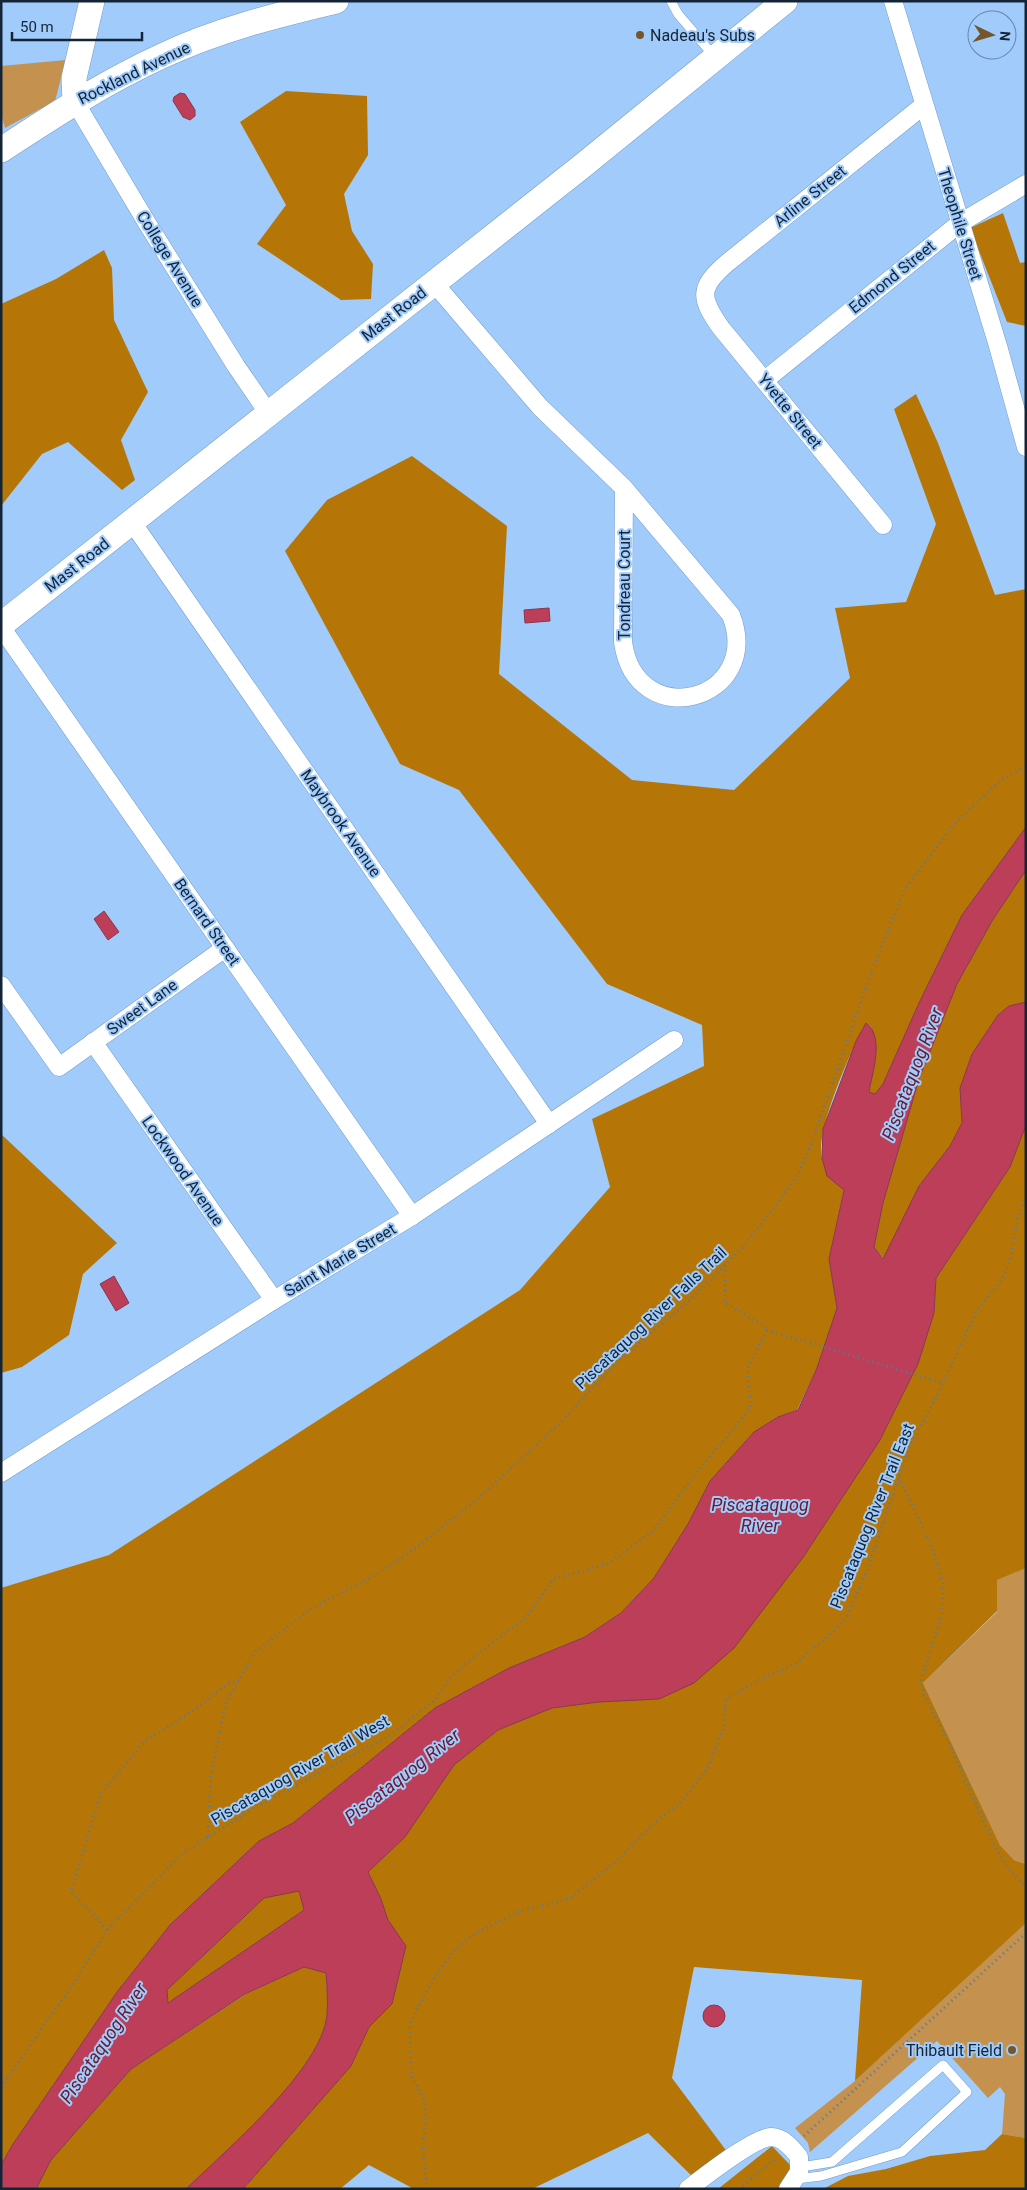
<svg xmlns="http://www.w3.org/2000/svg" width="1027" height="2190" font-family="Roboto,sans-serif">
  <rect width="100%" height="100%" fill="#a0cbfb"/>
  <g fill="#c5914e">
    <path d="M66 60 55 101 5 128 1 114V66Z"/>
    <path d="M1026 1568V1864L1014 1860 1000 1845 923 1683 997 1612 996 1580Z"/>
    <path d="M1026 1923V2138L1002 2134 1005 2094 1000 2087 988 2098 937 2041 810 2152 808 2143 795 2128 855 2081Z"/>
  </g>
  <g fill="#b67607">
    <path d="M286 91 367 96 368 155 344 194 352 231 373 264 371 299 341 300 257 244 286 205 240 122Z"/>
    <path d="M1003 213 1020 263 1026 262V326L1007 322 970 228Z"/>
    <path d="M104 250 112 268 114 320 148 392 121 440 135 480 122 490 68 442 42 454 1 506V304L56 279Z"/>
    <path d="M916 394 938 443 995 595 1026 589V827L962 915 919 1003 883 1084 875 1094 869 1092 876 1049 871 1027 866 1023C852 1047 815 1132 822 1158 824 1166 838 1182 844 1189L829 1259 837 1308 817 1368 797 1410 778 1417 754 1432 710 1481 688 1524 654 1578 621 1613 585 1637 509 1668 435 1708 293 1823 259 1841 170 1925 117 1992 13 2144 1 2165V1588L109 1555 520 1290 610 1187 592 1119 704 1066 702 1025 607 984 459 790 400 764 285 551 327 500 412 456 507 526 499 674 632 780 734 790 850 678 835 608 906 602 936 524 894 409Z"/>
    <path d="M1026 870V1002L1009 1006 998 1015 972 1054 960 1088 962 1123 950 1146 919 1186 884 1259 874 1247 883 1203 919 1079 957 984 992 921Z"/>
    <path d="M1026 1125V1568L997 1580V1611L923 1683 1000 1845 1014 1860 1026 1864V1923L855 2081 862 1980 694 1967 672 2078 731 2157 700 2184 648 2133 532 2189H414L369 2165 340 2189H243L351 2066 369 2027 392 2004 406 1946 388 1920 381 1899 368 1872 405 1837 454 1765 498 1730 552 1708 599 1702 804 1556 880 1440 918 1364 934 1313 936 1278 1010 1167Z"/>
    <path d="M1 1134 117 1243 83 1274 69 1335 22 1367 1 1373Z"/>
    <path d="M299 1890 304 1910 168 2003 167 1990 264 1898Z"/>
    <path d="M304 1967 326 1973C326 1987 329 2002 327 2015 322 2070 225 2151 186 2189H36L51 2160 131 2069 246 1994Z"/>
    <path d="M1002 2134 1026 2138V2189H823L848 2176 886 2169 930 2156 985 2150Z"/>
    <path d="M772 2146 791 2166 788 2181 778 2189H718Z"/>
  </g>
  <g fill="#bd3e59" stroke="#8a364e" fill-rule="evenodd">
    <path d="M180 93 185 94 195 110V116L190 120 183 117 173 101 174 97Z"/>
    <path d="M549 608 550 621 525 623 524 610Z"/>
    <path d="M1026 827V870L992 921 957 984 919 1079 883 1203 874 1247 883 1259 919 1186 950 1146 962 1123 960 1088 972 1054 998 1015 1009 1006 1026 1002V1125L1010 1167 936 1278 934 1313 918 1364 880 1440 804 1556 734 1648 694 1683 659 1699 599 1702 552 1708 498 1730 454 1765 405 1837 368 1872 381 1899 388 1920 406 1946 392 2004 369 2027 351 2066 243 2189H186C225 2151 322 2069 327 2015 328 2002 327 1986 326 1973L304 1967 245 1994 131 2069 51 2160 36 2189H1V2165L13 2144 117 1992 170 1925 259 1841 293 1823 435 1708 509 1668 585 1637 621 1613 654 1578 688 1524 710 1481 754 1432 778 1417 798 1410 817 1368 837 1308 829 1259 844 1190 827 1176 822 1158 823 1129 856 1041 866 1023C885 1037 872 1073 869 1092L875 1094 883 1084 919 1003 962 915ZM299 1891 304 1910 168 2003 167 1990 264 1898Z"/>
    <path d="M104 911 119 932 108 940 94 919Z"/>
    <path d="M114 1276 129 1303 116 1311 100 1284Z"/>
    <circle cx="714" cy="2016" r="11"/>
  </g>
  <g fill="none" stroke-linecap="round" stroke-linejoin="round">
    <defs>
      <g id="lane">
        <path d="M671 1 678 14 714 56"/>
        <path d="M796 2179 821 2176 902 2152 967 2092 943 2065 832 2162 801 2167"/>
      </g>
      <g id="street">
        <path d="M893 1 998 346 1026 447"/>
        <path d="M75 102 147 223 236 366 269 414"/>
        <path d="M434 283 540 407 624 488 731 615C764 701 636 735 623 642L624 488"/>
        <path d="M765 380 960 223 1026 184"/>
        <path d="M132 522 549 1124"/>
        <path d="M883 525 721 328C700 298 698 288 727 263L924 105"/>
        <path d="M1 627 412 1216"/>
        <path d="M1 985 59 1067 225 948"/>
        <path d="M93 1042 274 1300"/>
        <path d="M1 1473 274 1300 412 1216 674 1040"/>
        <path d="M688 2189C704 2177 753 2138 771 2137 783 2137 792 2148 799 2157V2172L788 2189"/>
      </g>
      <g id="secondary">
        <path d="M75 102 74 78 92 1"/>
        <path d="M1 150C53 116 105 82 162 56 217 30 277 15 336 1"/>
        <path d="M1 625 581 167 785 1"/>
      </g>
    </defs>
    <use href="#lane" stroke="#749dcb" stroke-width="10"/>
    <use href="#street" stroke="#749dcb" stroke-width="19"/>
    <use href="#secondary" stroke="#749dcb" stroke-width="26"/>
    <g stroke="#5a799a" stroke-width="3" stroke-dasharray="1 4" stroke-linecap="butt">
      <path d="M725 1265V1303L763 1325 767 1330"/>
      <path d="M767 1330 943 1383"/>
      <path d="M899 1477 932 1547 943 1583 942 1615 921 1680 924 1695 948 1741 996 1849 1008 1868 1026 1887"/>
      <path d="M208 1837 211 1777 226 1702 255 1652 312 1608 368 1579 413 1550 481 1496 556 1427 615 1364 689 1301 741 1249 786 1192 799 1172 811 1145 868 981 905 889 957 821 1002 779 1026 766"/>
      <path d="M107 1930 71 1891 101 1793 145 1741 197 1708 228 1684 239 1680"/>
      <path d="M1 2087 75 1981 107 1930 183 1853 256 1807 389 1736 434 1701 452 1675 527 1616 553 1579 607 1564 653 1531 697 1472 751 1408 747 1369 767 1330"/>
      <path d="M804 2136 1026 1933"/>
      <path d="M427 2189 423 2148 426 2116 423 2096 411 2076 410 2023 426 1992 451 1954 469 1937 517 1912 569 1899 613 1864 653 1824 682 1801 707 1769 724 1728 726 1699 759 1680 794 1665 832 1633 847 1616 865 1576 911 1443 935 1400 977 1310 1001 1281 1010 1260 1018 1216 1026 1197"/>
      <path d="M739 2189 777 2157"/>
    </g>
    <use href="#lane" stroke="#fff" stroke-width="9"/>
    <use href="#street" stroke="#fff" stroke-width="18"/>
    <use href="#secondary" stroke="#fff" stroke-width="25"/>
  </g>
  <g fill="#75552b" stroke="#a0cbfb" stroke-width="2">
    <circle cx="640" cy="35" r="5"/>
    <circle cx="1012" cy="2050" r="5"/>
  </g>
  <g text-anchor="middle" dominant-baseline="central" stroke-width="4" stroke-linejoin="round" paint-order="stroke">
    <g font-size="16" fill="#132436" stroke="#a0cbfb" text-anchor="start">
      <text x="650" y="35">Nadeau's Subs</text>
      <text x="1002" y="2050" text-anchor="end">Thibault Field</text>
    </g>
    <g font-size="16" fill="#132436" stroke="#a0cbfb">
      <text transform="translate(134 73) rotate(-26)">Rockland Avenue</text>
      <text transform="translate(810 196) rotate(-39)">Arline Street</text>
      <text transform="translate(960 224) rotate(73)">Theophile Street</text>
      <text transform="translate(170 259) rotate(58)">College Avenue</text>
      <text transform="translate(892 277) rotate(-39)">Edmond Street</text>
      <text transform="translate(394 314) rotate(-38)">Mast Road</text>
      <text transform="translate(790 411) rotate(51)">Yvette Street</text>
      <text transform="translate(77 565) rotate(-38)">Mast Road</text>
      <text transform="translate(624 585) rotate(-90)">Tondreau Court</text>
      <text transform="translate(341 823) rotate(55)">Maybrook Avenue</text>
      <text transform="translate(207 922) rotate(55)">Bernard Street</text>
      <text transform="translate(142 1007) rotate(-36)">Sweet Lane</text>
      <text transform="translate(183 1171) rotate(55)">Lockwood Avenue</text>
      <text transform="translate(340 1260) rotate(-31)">Saint Marie Street</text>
      <text transform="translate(651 1318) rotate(-43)">Piscataquog River Falls Trail</text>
      <text transform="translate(872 1516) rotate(-68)">Piscataquog River Trail East</text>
      <text transform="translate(300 1770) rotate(-30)">Piscataquog River Trail West</text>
    </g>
    <g font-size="18" font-style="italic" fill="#6b182c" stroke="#a0cbfb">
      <text transform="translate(912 1074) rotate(-69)">Piscataquog River</text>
      <text x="760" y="1504">Piscataquog<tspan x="760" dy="21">River</tspan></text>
      <text transform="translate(402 1776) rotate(-38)">Piscataquog River</text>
      <text transform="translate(103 2043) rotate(-56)">Piscataquog River</text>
    </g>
  </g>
  <rect width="1027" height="2190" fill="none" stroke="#132436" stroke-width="5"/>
  <g transform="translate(992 35) rotate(95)"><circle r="24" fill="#a0cbfb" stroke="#6888ac"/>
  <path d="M0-4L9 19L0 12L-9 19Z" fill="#75552b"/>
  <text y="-8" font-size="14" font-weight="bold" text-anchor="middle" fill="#132436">N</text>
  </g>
  <path d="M12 32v8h130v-8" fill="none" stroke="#132436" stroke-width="2.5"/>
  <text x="20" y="32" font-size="15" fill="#132436" stroke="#a0cbfb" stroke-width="4" paint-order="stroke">50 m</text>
</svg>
